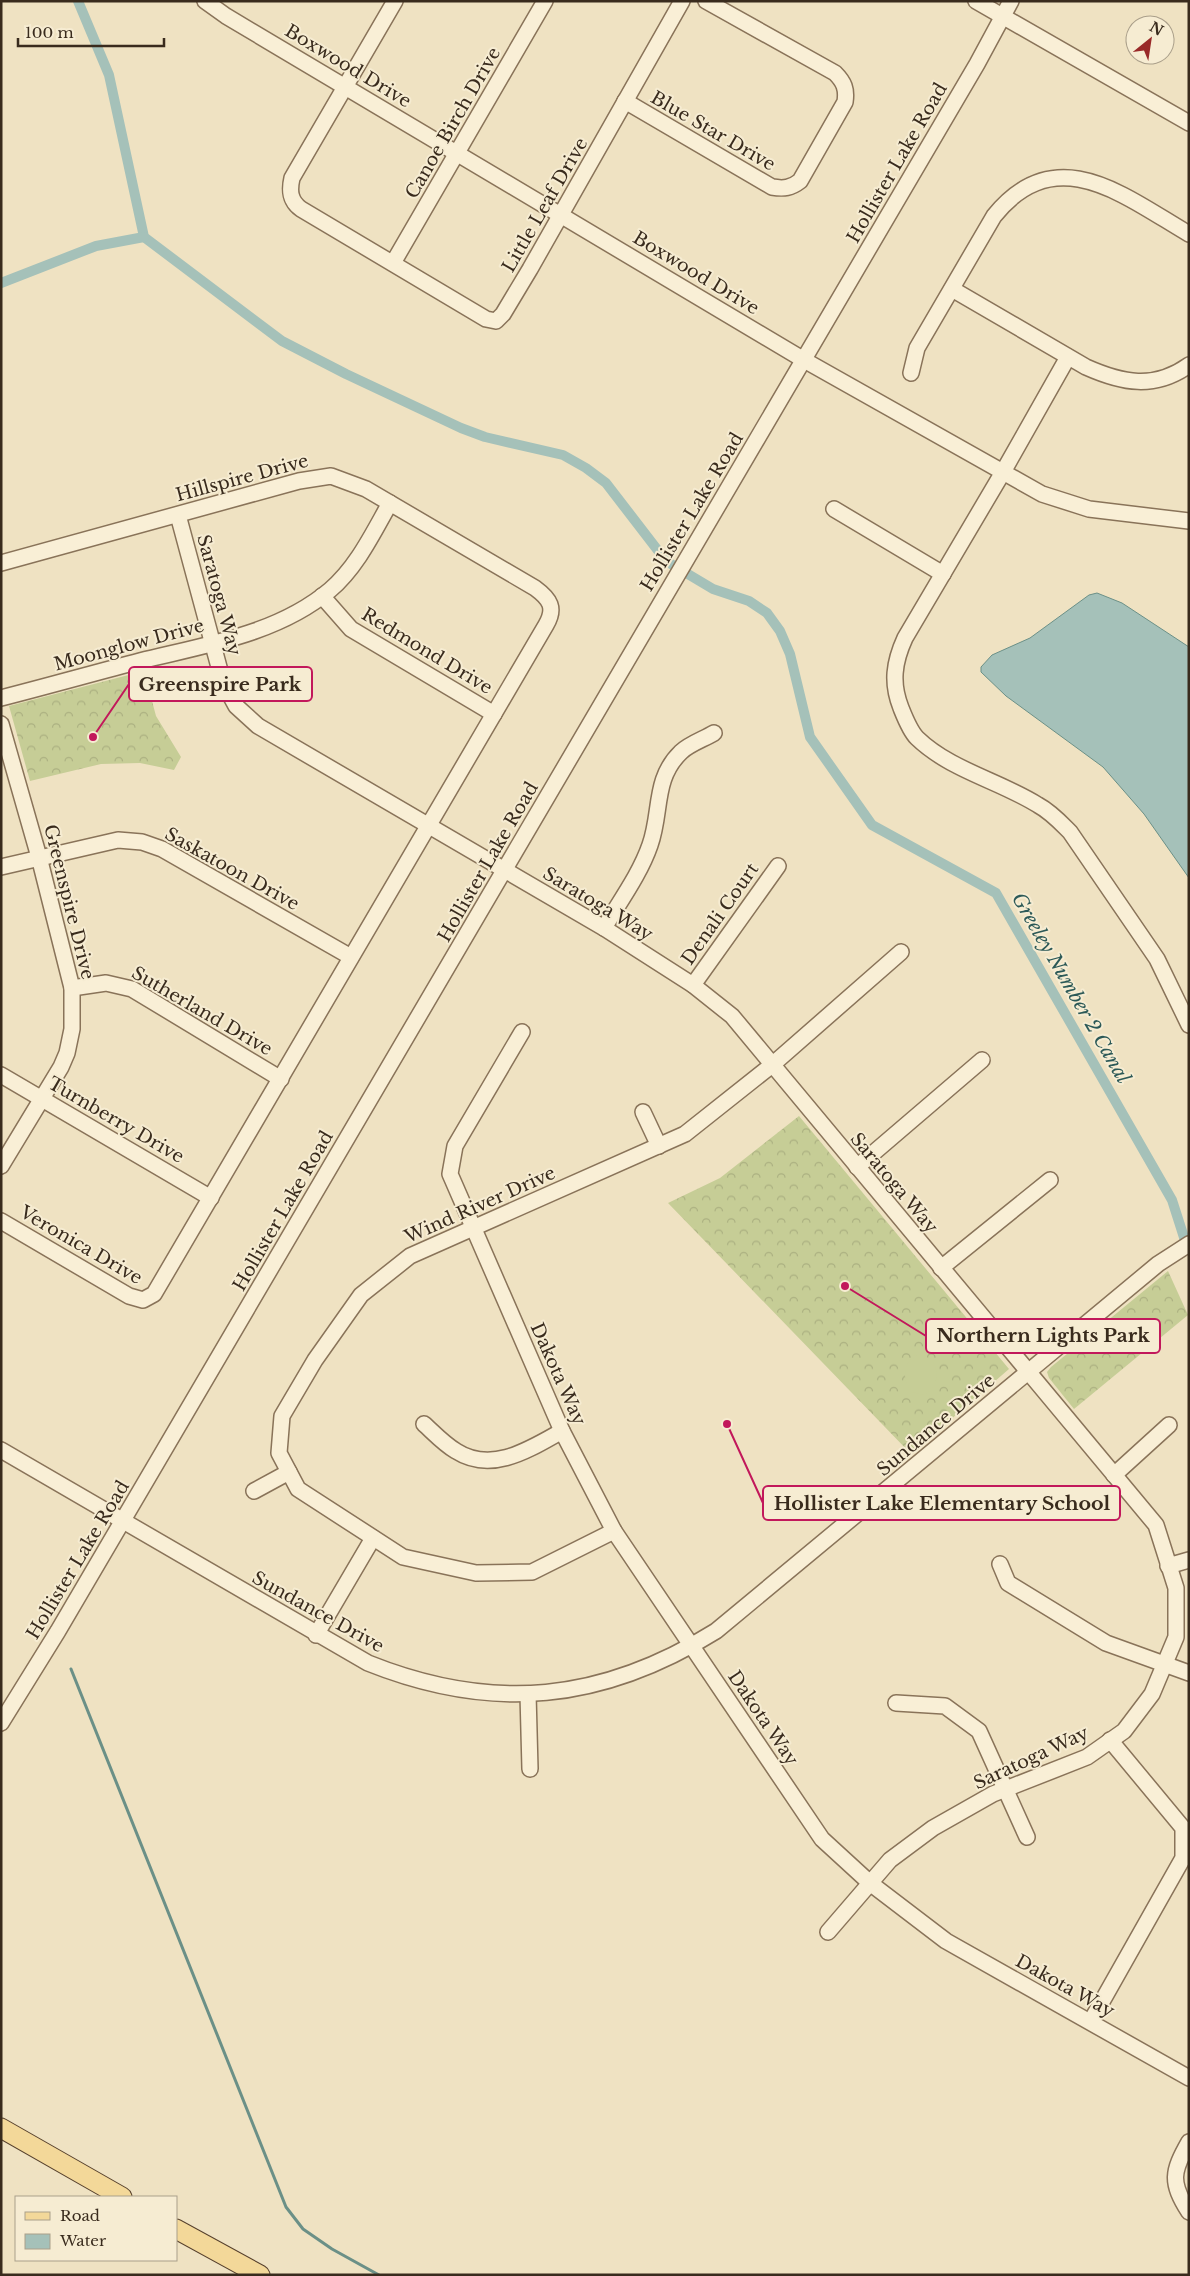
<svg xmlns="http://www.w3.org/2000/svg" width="1190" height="2276" font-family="'Libre Baskerville',serif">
  <defs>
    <pattern id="forest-crowns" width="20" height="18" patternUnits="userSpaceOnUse" patternTransform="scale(1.25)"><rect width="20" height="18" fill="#c6cd96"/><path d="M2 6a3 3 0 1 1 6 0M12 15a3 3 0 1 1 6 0" fill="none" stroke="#abb081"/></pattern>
  </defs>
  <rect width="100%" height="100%" fill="#efe2c2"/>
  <g fill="url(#forest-crowns)">
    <path d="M144 671 156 716 181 757 174 770 140 763 101 764 30 781 9 706Z"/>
    <path d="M799 1116 1009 1369 911 1454 668 1203 720 1178Z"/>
    <path d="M1168 1271 1188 1315 1074 1409 1049 1378 1047 1372 1051 1367Z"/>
  </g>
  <path fill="#c6cd96" d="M918 1354 931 1359C941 1372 938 1387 924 1395L912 1392C901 1380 903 1361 918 1354Z"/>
  <path fill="#a5c1b9" stroke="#6b9087" d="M1097 593 1122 603 1189 647V878L1144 814 1103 767 1006 696 981 672V667L992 655 1030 638 1089 595Z"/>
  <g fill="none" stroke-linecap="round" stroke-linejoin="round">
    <path stroke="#6b9087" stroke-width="3" d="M71 1669 286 2207 303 2229 332 2249 379 2275"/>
    <g stroke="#a5c1b9" stroke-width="10">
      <path d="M78 1 109 75 144 237 282 341 346 374 461 428 485 437 563 455 586 468 606 483 666 561 713 589 749 601 767 613 780 631 790 654 810 737 872 825 996 893 1172 1200 1188 1250"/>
      <path d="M1 283 96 246 144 237"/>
    </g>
    <defs>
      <g id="minor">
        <path d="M205 1 226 16 804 360 1042 494 1089 509 1189 521"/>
        <path d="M395 1 292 178C289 191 290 201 301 209L486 319 496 321 503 314 530 269 682 1"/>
        <path d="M976 1 1189 123"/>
        <path d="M625 101 772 187C784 189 791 188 800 181L845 102C847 89 844 82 835 73L706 1"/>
        <path d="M393 263 545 1"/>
        <path d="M952 289 1086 367C1122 383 1154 390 1189 365"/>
        <path d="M1068 357 1003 472 905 638C894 662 891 683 901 708 905 718 910 731 917 738 950 770 1000 781 1038 805 1051 812 1060 822 1070 832L1157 959 1189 1025"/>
        <path d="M911 373 917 348 994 216C1056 139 1124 196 1189 234"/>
        <path d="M834 509 943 574"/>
        <path d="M178 515 223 682 236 706 258 726 604 928 693 985 732 1016 1156 1525 1176 1588V1637L1152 1694 1124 1731 1087 1757 993 1794 933 1828 890 1860 828 1932"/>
        <path d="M1 563 299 481 331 476 366 489 535 588C550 599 556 608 546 625L154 1294 143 1300 129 1296 1 1221"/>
        <path d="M322 596 351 629 494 714"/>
        <path d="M1 698C48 686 94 673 140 661 205 645 278 634 330 590 357 567 373 533 390 503"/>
        <path d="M1 724 39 857 72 988V1029L67 1053 61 1067 1 1166"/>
        <path d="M1 867 118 840 142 842 162 849 351 957"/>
        <path d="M604 928C620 901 640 874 650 845 662 811 653 779 681 752 689 744 704 739 714 733"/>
        <path d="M693 985 778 866"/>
        <path d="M72 988 106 983 132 989 281 1079"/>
        <path d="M522 1032 455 1146 450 1174 562 1431 614 1531 822 1839 870 1883 946 1941 1189 2078"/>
        <path d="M1 1075 211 1198"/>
        <path d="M643 1112 659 1146"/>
        <path d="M857 1167 982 1060"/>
        <path d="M941 1268 1050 1180"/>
        <path d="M424 1424C434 1433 444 1444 456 1451 492 1474 530 1449 562 1431"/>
        <path d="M1 1450 368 1663C493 1713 602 1702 716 1631L1158 1264 1189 1244"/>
        <path d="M1114 1475 1169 1425"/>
        <path d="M254 1491 289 1472"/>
        <path d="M614 1531 532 1572 476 1573 403 1557 298 1489 279 1453 282 1416 315 1360 361 1295 410 1256 685 1134 772 1065 901 952"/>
        <path d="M1000 1564 1008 1583 1106 1643 1189 1673"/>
        <path d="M1168 1566 1189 1560"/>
        <path d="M316 1635 373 1538"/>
        <path d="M528 1694 530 1769"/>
        <path d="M896 1703 945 1706 979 1731 1027 1837"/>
        <path d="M1 1723 58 1631 977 64 1011 1"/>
        <path d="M1091 2021 1183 1858V1828L1110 1740"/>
        <path d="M1189 2142C1172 2172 1170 2182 1189 2212"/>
      </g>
      <g id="major">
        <path d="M1 2128 122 2197"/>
        <path d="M176 2229 260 2275"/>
      </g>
    </defs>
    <use href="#minor" stroke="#897359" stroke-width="18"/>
    <use href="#major" stroke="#57412d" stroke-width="21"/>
    <use href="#minor" stroke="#f9efd6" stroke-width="15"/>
    <use href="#major" stroke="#f3d899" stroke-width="19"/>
  </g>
  <g text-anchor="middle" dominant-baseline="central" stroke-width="4" stroke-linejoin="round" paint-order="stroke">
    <g font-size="18" fill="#392b1d" stroke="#f6ecd2">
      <text transform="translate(348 66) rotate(31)">Boxwood Drive</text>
      <text transform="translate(453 123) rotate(-60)">Canoe Birch Drive</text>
      <text transform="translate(713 131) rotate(30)">Blue Star Drive</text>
      <text transform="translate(897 163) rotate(-60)">Hollister Lake Road</text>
      <text transform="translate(545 205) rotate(-60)">Little Leaf Drive</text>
      <text transform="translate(696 273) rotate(31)">Boxwood Drive</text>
      <text transform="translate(242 478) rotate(-15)">Hillspire Drive</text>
      <text transform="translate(692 512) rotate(-59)">Hollister Lake Road</text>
      <text transform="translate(219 595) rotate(75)">Saratoga Way</text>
      <text transform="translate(129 645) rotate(-15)">Moonglow Drive</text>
      <text transform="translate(427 651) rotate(31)">Redmond Drive</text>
      <text transform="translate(488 862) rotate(-60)">Hollister Lake Road</text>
      <text transform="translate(232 869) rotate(29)">Saskatoon Drive</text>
      <text transform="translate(69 902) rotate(76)">Greenspire Drive</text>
      <text transform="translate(598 904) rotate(31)">Saratoga Way</text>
      <text transform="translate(720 914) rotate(-55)">Denali Court</text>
      <text transform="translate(202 1011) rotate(30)">Sutherland Drive</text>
      <text transform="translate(116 1120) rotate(30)">Turnberry Drive</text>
      <text transform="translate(894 1183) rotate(50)">Saratoga Way</text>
      <text transform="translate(480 1205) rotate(-24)">Wind River Drive</text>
      <text transform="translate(283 1211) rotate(-60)">Hollister Lake Road</text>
      <text transform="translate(81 1245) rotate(30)">Veronica Drive</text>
      <text transform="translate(558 1374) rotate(66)">Dakota Way</text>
      <text transform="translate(936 1425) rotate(-40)">Sundance Drive</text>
      <text transform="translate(78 1560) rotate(-59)">Hollister Lake Road</text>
      <text transform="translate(318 1612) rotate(29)">Sundance Drive</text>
      <text transform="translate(763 1718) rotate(56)">Dakota Way</text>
      <text transform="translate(1031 1758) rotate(-25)">Saratoga Way</text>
      <text transform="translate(1065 1986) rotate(29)">Dakota Way</text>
    </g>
    <g font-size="19" font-style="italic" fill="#2c5957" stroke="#f6ecd2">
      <text transform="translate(1071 988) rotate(60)">Greeley Number 2 Canal</text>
    </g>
  </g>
  <path fill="none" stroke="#c2185b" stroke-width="2" d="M93 737L129 684M845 1286L926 1336M727 1424L763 1503"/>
  <g fill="#c2185b" stroke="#f6ecd2" stroke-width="2">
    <circle cx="93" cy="737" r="5"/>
    <circle cx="845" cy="1286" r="5"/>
    <circle cx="727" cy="1424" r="5"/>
  </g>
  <g fill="#f6ecd2" stroke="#c2185b" stroke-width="2">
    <rect x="129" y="667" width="183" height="34" rx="5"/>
    <rect x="926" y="1319" width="234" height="34" rx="5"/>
    <rect x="763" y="1486" width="357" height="34" rx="5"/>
  </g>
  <g font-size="19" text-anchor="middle" font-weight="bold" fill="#392b1d">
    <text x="220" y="691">Greenspire Park</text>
    <text x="1043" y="1342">Northern Lights Park</text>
    <text x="942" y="1510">Hollister Lake Elementary School</text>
  </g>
  <rect width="1190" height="2276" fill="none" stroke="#392b1d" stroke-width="5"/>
  <rect x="15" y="2196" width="162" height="65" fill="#f6ecd2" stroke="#aa9f8a"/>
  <rect x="25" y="2212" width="25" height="8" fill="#f3d899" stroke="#aa9f8a"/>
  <text x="60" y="2221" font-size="15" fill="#392b1d">Road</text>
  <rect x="25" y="2234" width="25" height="15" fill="#a5c1b9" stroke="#aa9f8a"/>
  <text x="60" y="2246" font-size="15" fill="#392b1d">Water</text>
  <g transform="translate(1150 40) rotate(30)"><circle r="24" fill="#f6ecd2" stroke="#aa9f8a"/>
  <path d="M0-4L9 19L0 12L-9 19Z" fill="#992928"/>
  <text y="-8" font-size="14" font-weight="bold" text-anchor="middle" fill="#392b1d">N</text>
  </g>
  <path d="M18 38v8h146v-8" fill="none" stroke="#392b1d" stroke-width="2.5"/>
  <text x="25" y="38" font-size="15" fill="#392b1d" stroke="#f6ecd2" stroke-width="4" paint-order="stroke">100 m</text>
</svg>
